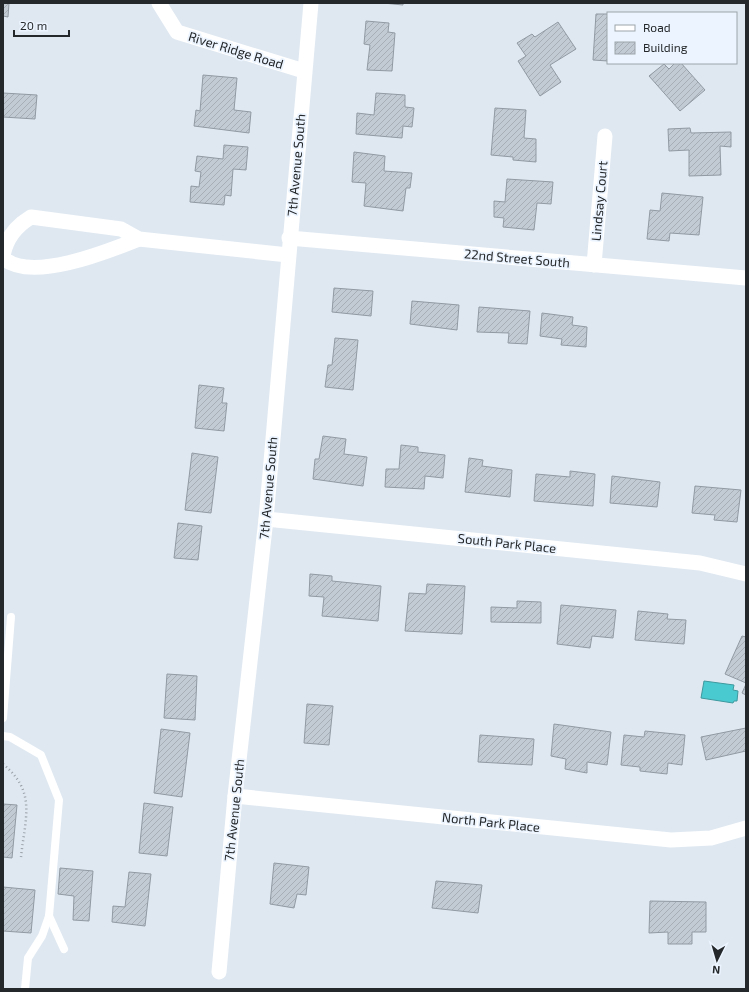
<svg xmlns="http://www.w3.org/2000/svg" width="749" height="992" font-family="'Exo 2',sans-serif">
  <defs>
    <pattern id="building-hatch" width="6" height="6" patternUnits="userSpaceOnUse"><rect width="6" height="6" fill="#c2cad4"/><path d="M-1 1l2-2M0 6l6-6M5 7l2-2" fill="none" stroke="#a7aeb6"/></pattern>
  </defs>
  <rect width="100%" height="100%" fill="#dfe8f1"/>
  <path fill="#48cad0" stroke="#3e999e" d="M704 681 734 685 733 690 738 691 737 701H734L733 703 701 698Z"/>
  <g fill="url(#building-hatch)" stroke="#9199a2">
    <path d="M3 3H9L8 17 3 16Z"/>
    <path d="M383 3H403V5Z"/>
    <path d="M596 14H608V61L593 60Z"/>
    <path d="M366 21 389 23 388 32 395 33 392 71 367 70 370 45 364 44Z"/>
    <path d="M558 22 576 49 550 65 561 82 540 96 518 61 526 56 517 43 532 34 535 37Z"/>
    <path d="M675 63H681L705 90 680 111 649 76 664 64 669 69Z"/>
    <path d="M203 75 237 78 234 110 251 112 249 133 194 126 196 110 200 111Z"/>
    <path d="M3 93 37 95 35 119 3 117Z"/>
    <path d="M376 93 405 95V107L414 108 412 127 403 126 402 138 356 134 357 113 374 115Z"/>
    <path d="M495 108 526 110 524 138 536 139V162L513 160V157L491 155Z"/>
    <path d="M690 128 691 133 731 132V147L720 146 721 175 689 176V150L669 151 668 129Z"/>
    <path d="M224 145 248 147 246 170 233 169 231 196 225 195 224 205 190 202 191 186 199 187 201 172 195 171 197 156 223 159Z"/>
    <path d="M354 152 385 156 384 171 412 173 410 188H406L403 211 364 206 366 183 352 182Z"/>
    <path d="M507 179 553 182 551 204 537 203 534 230 503 227 504 218 494 217V201L505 202Z"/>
    <path d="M662 193 703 197 699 235 670 233 669 241 647 239 650 210 660 211Z"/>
    <path d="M334 288 373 291 371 316 332 312Z"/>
    <path d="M412 301 459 305 457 330 410 324Z"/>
    <path d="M479 307 530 311 527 344 508 343 509 333 477 332Z"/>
    <path d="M542 313 573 317 572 325 587 327 586 347 561 345 562 339 540 336Z"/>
    <path d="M335 338 358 340 353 390 325 387 328 365H332Z"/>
    <path d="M199 385 224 388 222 403H227L224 431 195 428Z"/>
    <path d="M323 436 346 439 344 454 367 457 363 486 313 479 315 459H319Z"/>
    <path d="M401 445 418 447V452L445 455 443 478 425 476 424 489 385 487 386 469H399Z"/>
    <path d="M192 453 218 457 211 513 185 510Z"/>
    <path d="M469 458 483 460 482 466 512 470 510 497 465 492Z"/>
    <path d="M570 471 595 474 593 506 534 501 536 474 570 477Z"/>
    <path d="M612 476 660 482 657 507 610 503Z"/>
    <path d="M695 486 741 490 737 522 714 520 715 515 692 513Z"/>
    <path d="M178 523 202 526 198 560 174 558Z"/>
    <path d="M310 574 332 576V581L381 586 378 621 322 616 324 597 309 596Z"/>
    <path d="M427 584 465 586 462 634 405 631 409 593 426 594Z"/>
    <path d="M517 601 541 602V623L491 622V607L517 608Z"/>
    <path d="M561 605 616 610 613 638 592 636 590 648 557 644Z"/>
    <path d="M638 611 668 614 667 619 686 620 684 644 635 640Z"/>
    <path d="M742 636 746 637V683L725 674Z"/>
    <path d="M167 674 197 676 195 720 164 718Z"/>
    <path d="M746 684V695L742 693Z"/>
    <path d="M307 704 333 706 329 745 304 743Z"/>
    <path d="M554 724 611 732 607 765 587 762V773L565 769 566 759 551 756Z"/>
    <path d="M746 728V751L706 760 701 737Z"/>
    <path d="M161 729 190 733 182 797 154 793Z"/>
    <path d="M645 731 685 735 682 765 668 763 667 774 640 771V767L621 765 624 735 644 737Z"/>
    <path d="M480 735 534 739 532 765 478 762Z"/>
    <path d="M144 803 173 807 167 856 139 853Z"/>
    <path d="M3 804 17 805 12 858 3 857Z"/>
    <path d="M274 863 309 867 306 895 297 894 294 908 270 904Z"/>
    <path d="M60 868 93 871 89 921 73 920 74 896 58 894Z"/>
    <path d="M129 872 151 874 145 926 112 922 113 906 125 907Z"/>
    <path d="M436 881 482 885 478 913 432 908Z"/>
    <path d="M3 887 35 890 31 933 3 931V934Z"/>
    <path d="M650 901 706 902V932H692V944H668V932L649 933Z"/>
  </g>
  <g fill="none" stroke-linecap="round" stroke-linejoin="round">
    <path stroke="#999fa6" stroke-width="2.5" stroke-dasharray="1 3" stroke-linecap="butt" d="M3 764C37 792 25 818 21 857"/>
    <g stroke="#fff" stroke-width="8">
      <path d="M3 718 11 617"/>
      <path d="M3 736 10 737 41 755 59 800 49 916 64 949"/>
      <path d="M25 989 28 958 42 936 49 916"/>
    </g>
    <g stroke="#fff" stroke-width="15">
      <path d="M159 3 177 32 304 71"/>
      <path d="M289 238 746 278"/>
      <path d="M3 256C6 238 16 226 31 217L121 229 139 239 288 255"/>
      <path d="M3 258C31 283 109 251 139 239"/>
      <path d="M594 265 605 136"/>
      <path d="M266 519 700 563 746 574"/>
      <path d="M235 796 671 840 711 838 746 828"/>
      <path d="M219 972 235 796 266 519 311 3"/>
    </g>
  </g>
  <g text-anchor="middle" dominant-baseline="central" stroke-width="3.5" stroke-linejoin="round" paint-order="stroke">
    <g font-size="13" fill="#25282b" stroke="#ecf5ff">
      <text transform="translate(236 50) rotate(17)">River Ridge Road</text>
      <text transform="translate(296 165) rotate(-85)">7th Avenue South</text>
      <text transform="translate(599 201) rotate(-85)">Lindsay Court</text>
      <text transform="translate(517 258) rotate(5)">22nd Street South</text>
      <text transform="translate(268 488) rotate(-85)">7th Avenue South</text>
      <text transform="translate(507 543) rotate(6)">South Park Place</text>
      <text transform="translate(234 810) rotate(-84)">7th Avenue South</text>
      <text transform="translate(491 822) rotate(6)">North Park Place</text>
    </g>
  </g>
  <rect width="749" height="992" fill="none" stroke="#25282b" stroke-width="8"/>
  <rect x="607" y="12" width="130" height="52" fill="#ecf5ff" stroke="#9ca3aa"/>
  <rect x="615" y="25" width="20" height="6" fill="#ffffff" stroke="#9ca3aa"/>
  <text x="643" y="32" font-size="12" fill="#25282b">Road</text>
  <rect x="615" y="42" width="20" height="12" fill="url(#building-hatch)" stroke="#9ca3aa"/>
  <text x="643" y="52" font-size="12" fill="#25282b">Building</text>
  <g transform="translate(717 960) rotate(185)" stroke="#ecf5ff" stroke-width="3" paint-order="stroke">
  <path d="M0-3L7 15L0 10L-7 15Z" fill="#25282b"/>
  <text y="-6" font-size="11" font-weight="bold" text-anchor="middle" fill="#25282b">N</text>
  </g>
  <path d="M14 30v6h55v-6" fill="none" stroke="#25282b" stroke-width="2"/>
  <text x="20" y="30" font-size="12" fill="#25282b" stroke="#ecf5ff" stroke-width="3" paint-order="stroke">20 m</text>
</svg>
